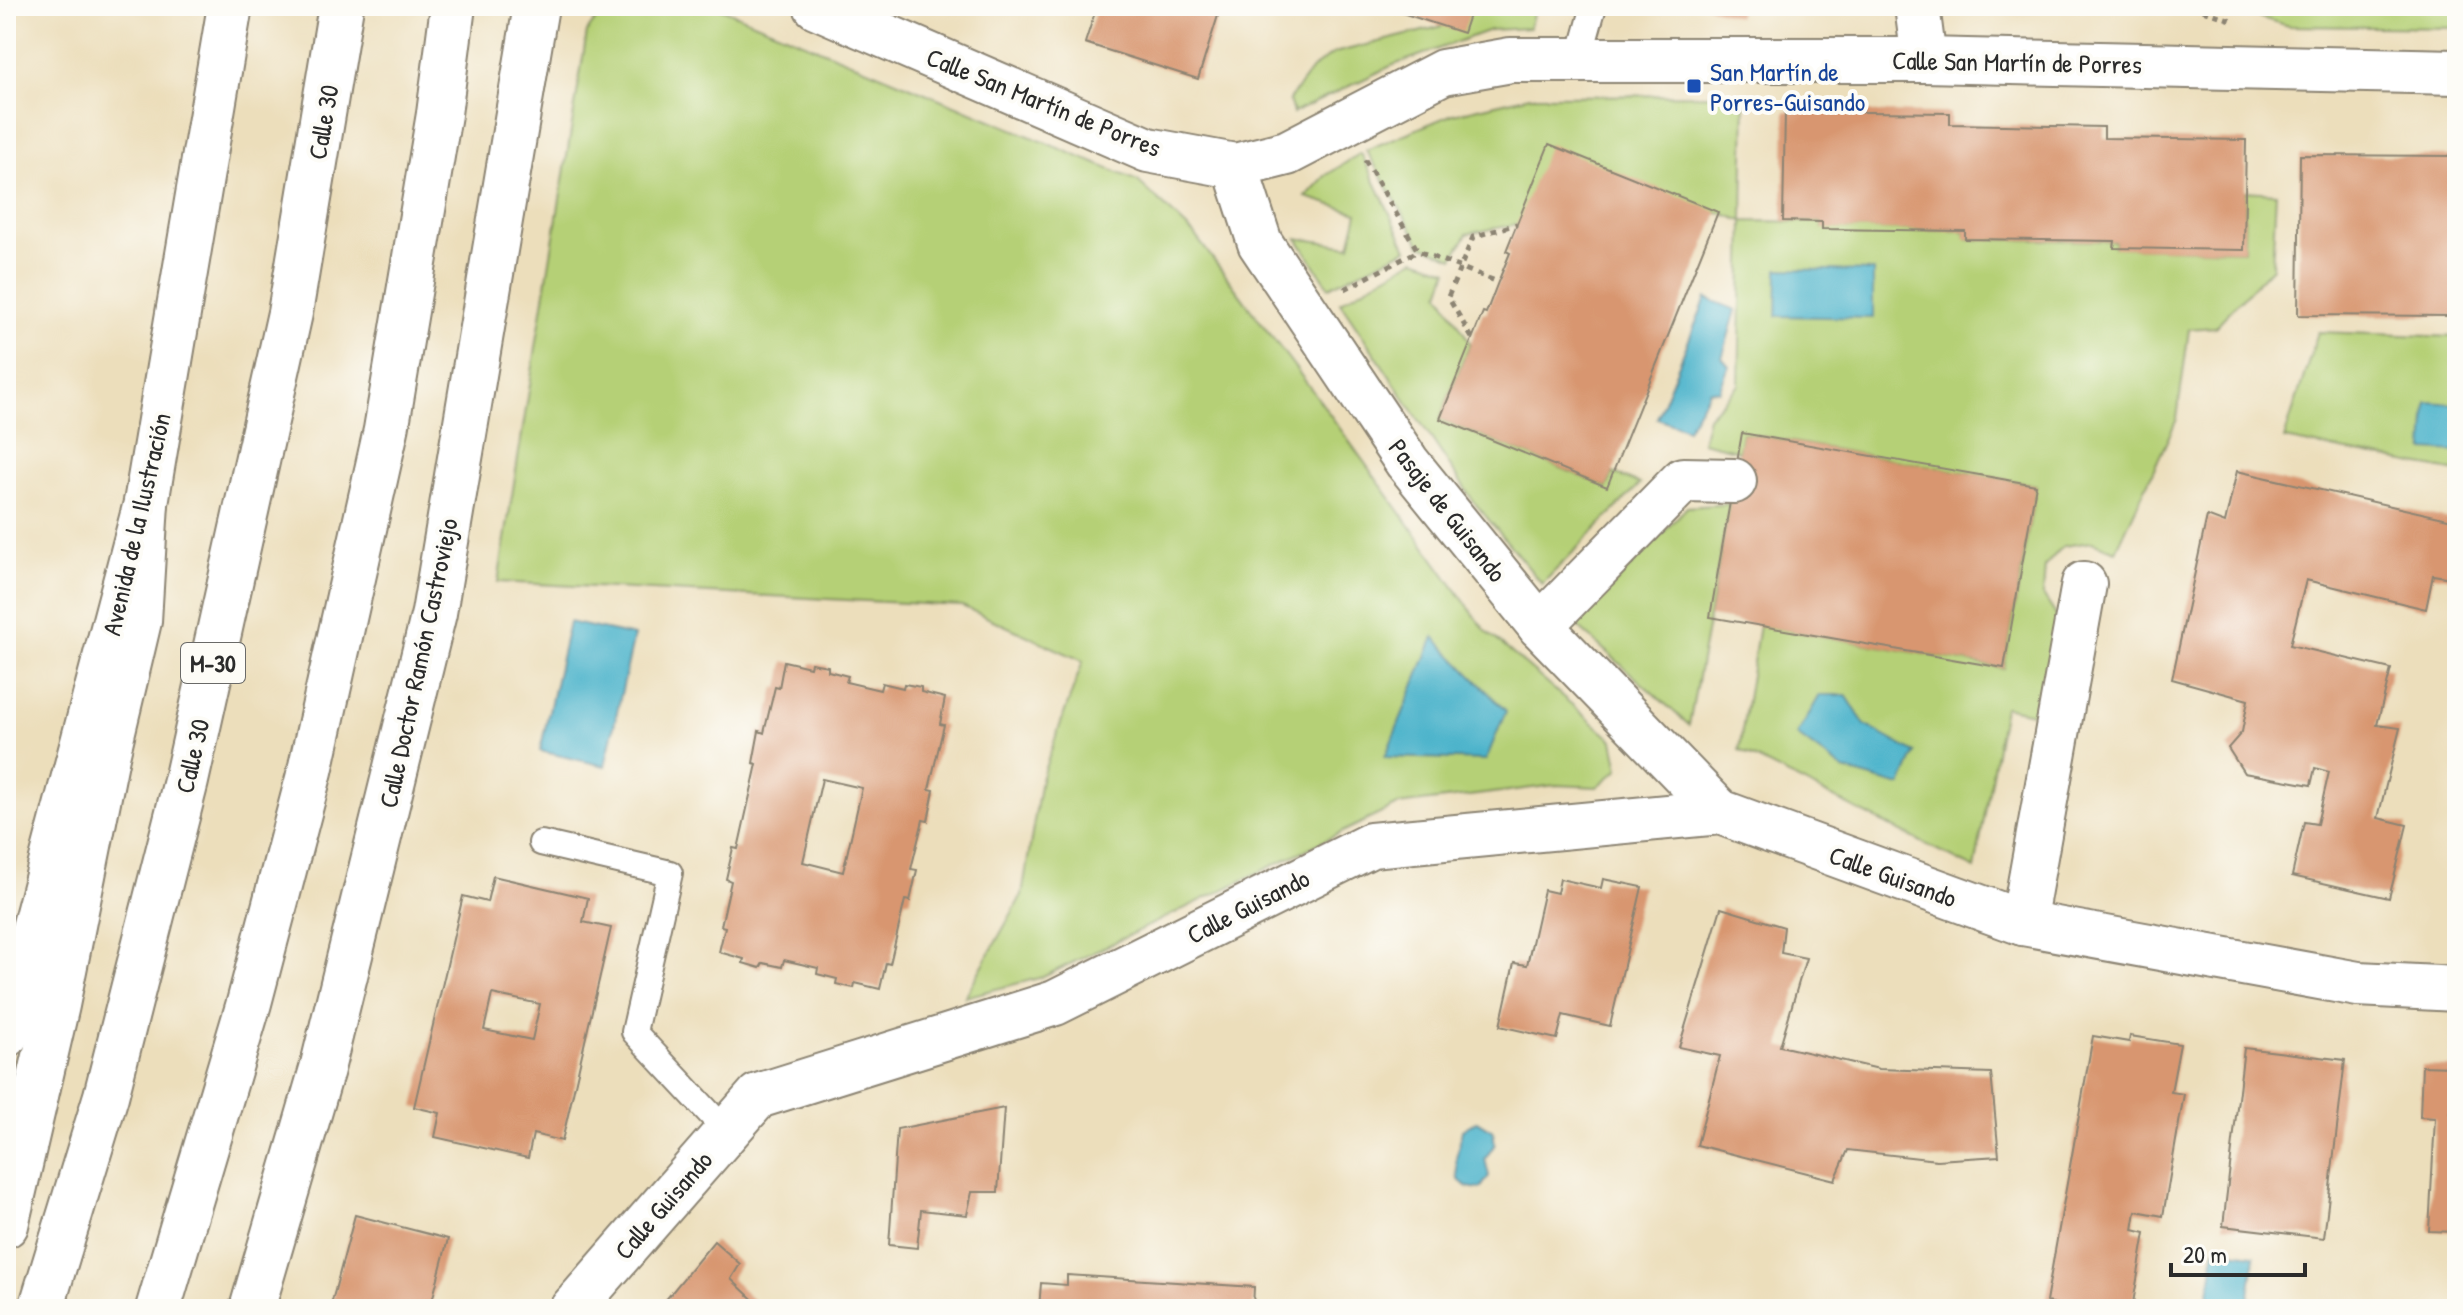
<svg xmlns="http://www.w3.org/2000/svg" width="2463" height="1315" font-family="'Patrick Hand',sans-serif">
  <rect width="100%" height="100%" fill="#fdfcf7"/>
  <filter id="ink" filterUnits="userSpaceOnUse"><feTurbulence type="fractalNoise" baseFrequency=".0125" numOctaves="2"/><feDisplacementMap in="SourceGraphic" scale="16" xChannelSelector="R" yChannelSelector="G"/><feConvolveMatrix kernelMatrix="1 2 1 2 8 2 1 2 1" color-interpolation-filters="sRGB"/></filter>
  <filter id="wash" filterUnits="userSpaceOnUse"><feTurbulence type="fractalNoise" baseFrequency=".006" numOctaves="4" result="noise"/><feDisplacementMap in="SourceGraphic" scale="32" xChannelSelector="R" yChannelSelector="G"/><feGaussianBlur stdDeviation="1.8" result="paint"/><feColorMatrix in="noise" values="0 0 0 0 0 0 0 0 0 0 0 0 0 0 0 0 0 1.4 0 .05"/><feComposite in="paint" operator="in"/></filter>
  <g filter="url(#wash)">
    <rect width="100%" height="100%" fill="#ecdebb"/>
    <g fill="#b5d076" stroke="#707e50" stroke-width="2">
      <path d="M606 6H715L1138 181 1194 234 1318 398 1485 630 1613 740 1619 769 1597 787 1556 785 1398 805 1043 977 965 997 1022 895 1041 779 1083 661 962 606 498 582 587 32Z"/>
      <path d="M1472 6H1536L1529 28 1490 30 1391 66 1293 113 1289 100 1313 68 1334 53 1443 26Z"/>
      <path d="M2230 6H2457V28L2288 26 2232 9Z"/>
      <path d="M1745 95 1743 221 1822 222V228L1965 231 1966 239 2115 241 2114 247 2244 250 2245 191 2276 193 2272 267 2215 327 2189 329 2177 419 2116 551 2092 542 2063 546 2045 566 2043 595 2059 620 2042 715 2004 707 1975 869 1739 750 1759 625 2004 668 2036 485 1742 433 1739 451 1702 442 1708 417 1739 385 1743 221 1718 212 1517 224 1467 234 1453 258 1421 245 1366 150 1453 114 1530 96Z"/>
      <path d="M1361 153 1407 249 1329 287 1297 238 1350 246 1358 213 1306 197 1325 176Z"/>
      <path d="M1415 259 1448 270 1440 293 1470 343 1440 419 1607 487 1613 473 1640 484 1542 584 1474 502 1340 302Z"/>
      <path d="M2318 332 2457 337V472L2284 439Z"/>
      <path d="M1730 504 1689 725 1576 625 1687 507Z"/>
    </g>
    <g fill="#4cb3cb" stroke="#3c6f7b" stroke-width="2">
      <path d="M1778 269 1873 271V318L1777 316Z"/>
      <path d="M1706 298 1736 310 1722 358 1729 366 1719 391 1710 390 1687 429 1657 418Z"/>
      <path d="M2427 402 2457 404V452L2424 450Z"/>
      <path d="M569 622 634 636 605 766 540 751Z"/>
      <path d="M1434 637 1506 711 1486 760 1385 757Z"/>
      <path d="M1820 695H1846L1865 725 1915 753 1901 786 1844 770 1797 735Z"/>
      <path d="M1477 1121 1493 1131 1495 1144 1485 1159 1489 1176 1480 1189 1467 1187 1458 1179 1456 1158 1462 1130Z"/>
      <path d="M2215 1250 2255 1255 2247 1309H2207Z"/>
    </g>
    <g id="blocks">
      <g fill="#d8966f" fill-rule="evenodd">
        <path d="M1097 6H1221L1198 79 1085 43Z"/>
        <path d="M1381 6H1472L1463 33Z"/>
        <path d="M1705 6H1742L1738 17Z"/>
        <path d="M1785 111 1950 113V124L2104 127V138L2246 140 2244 250 2114 248 2115 241 1965 239V231L1822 229V222L1783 221Z"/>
        <path d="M1549 144 1718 212 1607 487 1440 419 1483 312 1486 313 1498 282 1510 253 1506 251Z"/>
        <path d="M2300 155 2457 156V316L2298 315Z"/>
        <path d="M1742 433 2036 485 2004 668 1710 617Z"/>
        <path d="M2237 471 2457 521V579L2433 575 2426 609 2306 580 2290 645 2391 669 2377 725 2400 728 2378 818 2407 825 2389 898 2292 876 2304 822 2317 824 2329 772 2315 768 2311 785 2244 773 2228 748 2242 732 2248 700 2172 679 2207 516 2225 523Z"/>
        <path d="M784 661 810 667 811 663 828 666V671L848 676 846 682 880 690 882 683 903 688 904 684 921 687V692L945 698 940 724 944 725 929 789 934 790 928 821 923 820 911 869 917 870 910 901 905 900 890 964 886 963 880 989 855 983 854 988 836 984 837 979 817 974 818 968 784 960 782 967 763 963 760 968 743 963 744 959 719 952 725 927 721 926 731 881 726 879 733 848 738 849 757 764 753 763 759 731 764 733 775 687 779 688ZM822 779 862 788 843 872 803 862Z"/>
        <path d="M493 876 588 898 583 922 611 928 562 1141 533 1134 528 1158 435 1137 440 1113 414 1107 463 896 487 902ZM492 994 540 1004 532 1040 484 1030Z"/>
        <path d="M1560 879 1601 888 1603 879 1642 887 1610 1026 1563 1015 1557 1039 1500 1026 1514 963 1527 965 1544 890 1557 893Z"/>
        <path d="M1721 908 1784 927 1781 953 1806 958 1780 1046 1879 1069 1991 1073 1999 1156 1937 1160 1848 1150 1835 1180 1697 1145 1720 1056 1679 1047Z"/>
        <path d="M2093 1036 2129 1042 2130 1036 2180 1044 2171 1092 2184 1094 2163 1216 2136 1211 2133 1230 2145 1233 2132 1309H2072V1307L2046 1302Z"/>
        <path d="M2244 1048 2345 1060 2324 1238 2223 1226Z"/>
        <path d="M2422 1066 2452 1067 2450 1124H2457V1232L2429 1231 2435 1118 2420 1117Z"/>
        <path d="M1004 1108 998 1192H972L967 1215 921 1210 917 1248 889 1245 897 1129Z"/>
        <path d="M355 1215 448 1239 430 1309H330Z"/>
        <path d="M714 1241 740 1264 731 1279 763 1309H662L660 1307Z"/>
        <path d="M1067 1275 1254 1287 1253 1309H1039L1041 1283 1067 1285Z"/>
      </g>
    </g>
  </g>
  <g filter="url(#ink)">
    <use href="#blocks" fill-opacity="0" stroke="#8c8473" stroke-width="2"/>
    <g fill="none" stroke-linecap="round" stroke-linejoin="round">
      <defs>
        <g id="service">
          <path d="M1579 60 1594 6"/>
          <path d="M541 843 670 873 634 1032 727 1132"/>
        </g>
        <g id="minor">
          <path d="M816 6 1148 150 1235 166 1287 153 1443 72 1511 60H1924L2457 72"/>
          <path d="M1917 6 1924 60"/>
          <path d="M1235 166 1260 243 1407 462 1540 626 1720 812"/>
          <path d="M1540 626 1683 480 1734 481"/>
          <path d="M2023 923 2084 584"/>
          <path d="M6 1035 146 503 230 6"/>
          <path d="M252 1309 322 1069 434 613 536 6"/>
          <path d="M572 1309 758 1096 1055 1003 1371 845 1720 812 2023 923 2358 984 2457 989"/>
        </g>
        <g id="motorway">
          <path d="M6 1225 57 1005 107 756 139 621 146 503"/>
          <path d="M41 1309 106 1096 186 781 290 313 341 6"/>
          <path d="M158 1309 249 1003 310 771 386 430 439 114 453 6"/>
        </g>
      </defs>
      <use href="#service" stroke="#8c8473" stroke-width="28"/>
      <use href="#minor" stroke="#8c8473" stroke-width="48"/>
      <use href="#motorway" stroke="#8c8473" stroke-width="48"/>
      <g stroke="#8c8473" stroke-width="5" stroke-dasharray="6 6" stroke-linecap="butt">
        <path d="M2191 6 2231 20"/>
        <path d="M1365 160 1418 251 1498 282"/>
        <path d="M1345 289 1418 251"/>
        <path d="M1472 338 1448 297 1473 237 1517 224"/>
      </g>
      <use href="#service" stroke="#fff" stroke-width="24"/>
      <use href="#minor" stroke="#fff" stroke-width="44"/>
      <use href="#motorway" stroke="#fff" stroke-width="44"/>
    </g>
  </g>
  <rect fill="#1a4fb4" stroke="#fdfcf7" stroke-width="3" x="1686" y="78" width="16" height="16" rx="4"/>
  <g text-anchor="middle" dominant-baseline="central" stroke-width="8" stroke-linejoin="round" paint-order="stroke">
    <rect fill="#fdfcf7" stroke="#6a6a68" stroke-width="2" x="181" y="643" width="64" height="40" rx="6"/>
    <g font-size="24" font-weight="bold" fill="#2b2b2b">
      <text x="213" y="663">M-30</text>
    </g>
    <g font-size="26" fill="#2b2b2b" stroke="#fdfcf7">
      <text transform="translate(2017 62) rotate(1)">Calle San Martín de Porres</text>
      <text transform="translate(1044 102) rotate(22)">Calle San Martín de Porres</text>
      <text transform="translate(323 122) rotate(-80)">Calle 30</text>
      <text transform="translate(1448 510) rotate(52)">Pasaje de Guisando</text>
      <text transform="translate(136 524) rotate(-77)">Avenida de la Ilustración</text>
      <text transform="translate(418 663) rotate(-78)">Calle Doctor Ramón Castroviejo</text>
      <text transform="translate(192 756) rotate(-77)">Calle 30</text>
      <text transform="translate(1893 876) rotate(20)">Calle Guisando</text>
      <text transform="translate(1248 906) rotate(-27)">Calle Guisando</text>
      <text transform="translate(663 1205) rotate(-49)">Calle Guisando</text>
    </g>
    <g font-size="26" fill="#164399" stroke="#fdfcf7" text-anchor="start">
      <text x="1710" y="71">San Martín de<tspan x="1710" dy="30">Porres-Guisando</tspan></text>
    </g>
  </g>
  <rect width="2463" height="1315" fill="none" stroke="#fdfcf7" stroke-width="32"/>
  <path d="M2171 1263v12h134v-12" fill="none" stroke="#2b2b2b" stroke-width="4"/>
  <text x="2183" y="1263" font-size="24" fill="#2b2b2b" stroke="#fdfcf7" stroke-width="6" paint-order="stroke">20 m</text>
</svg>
